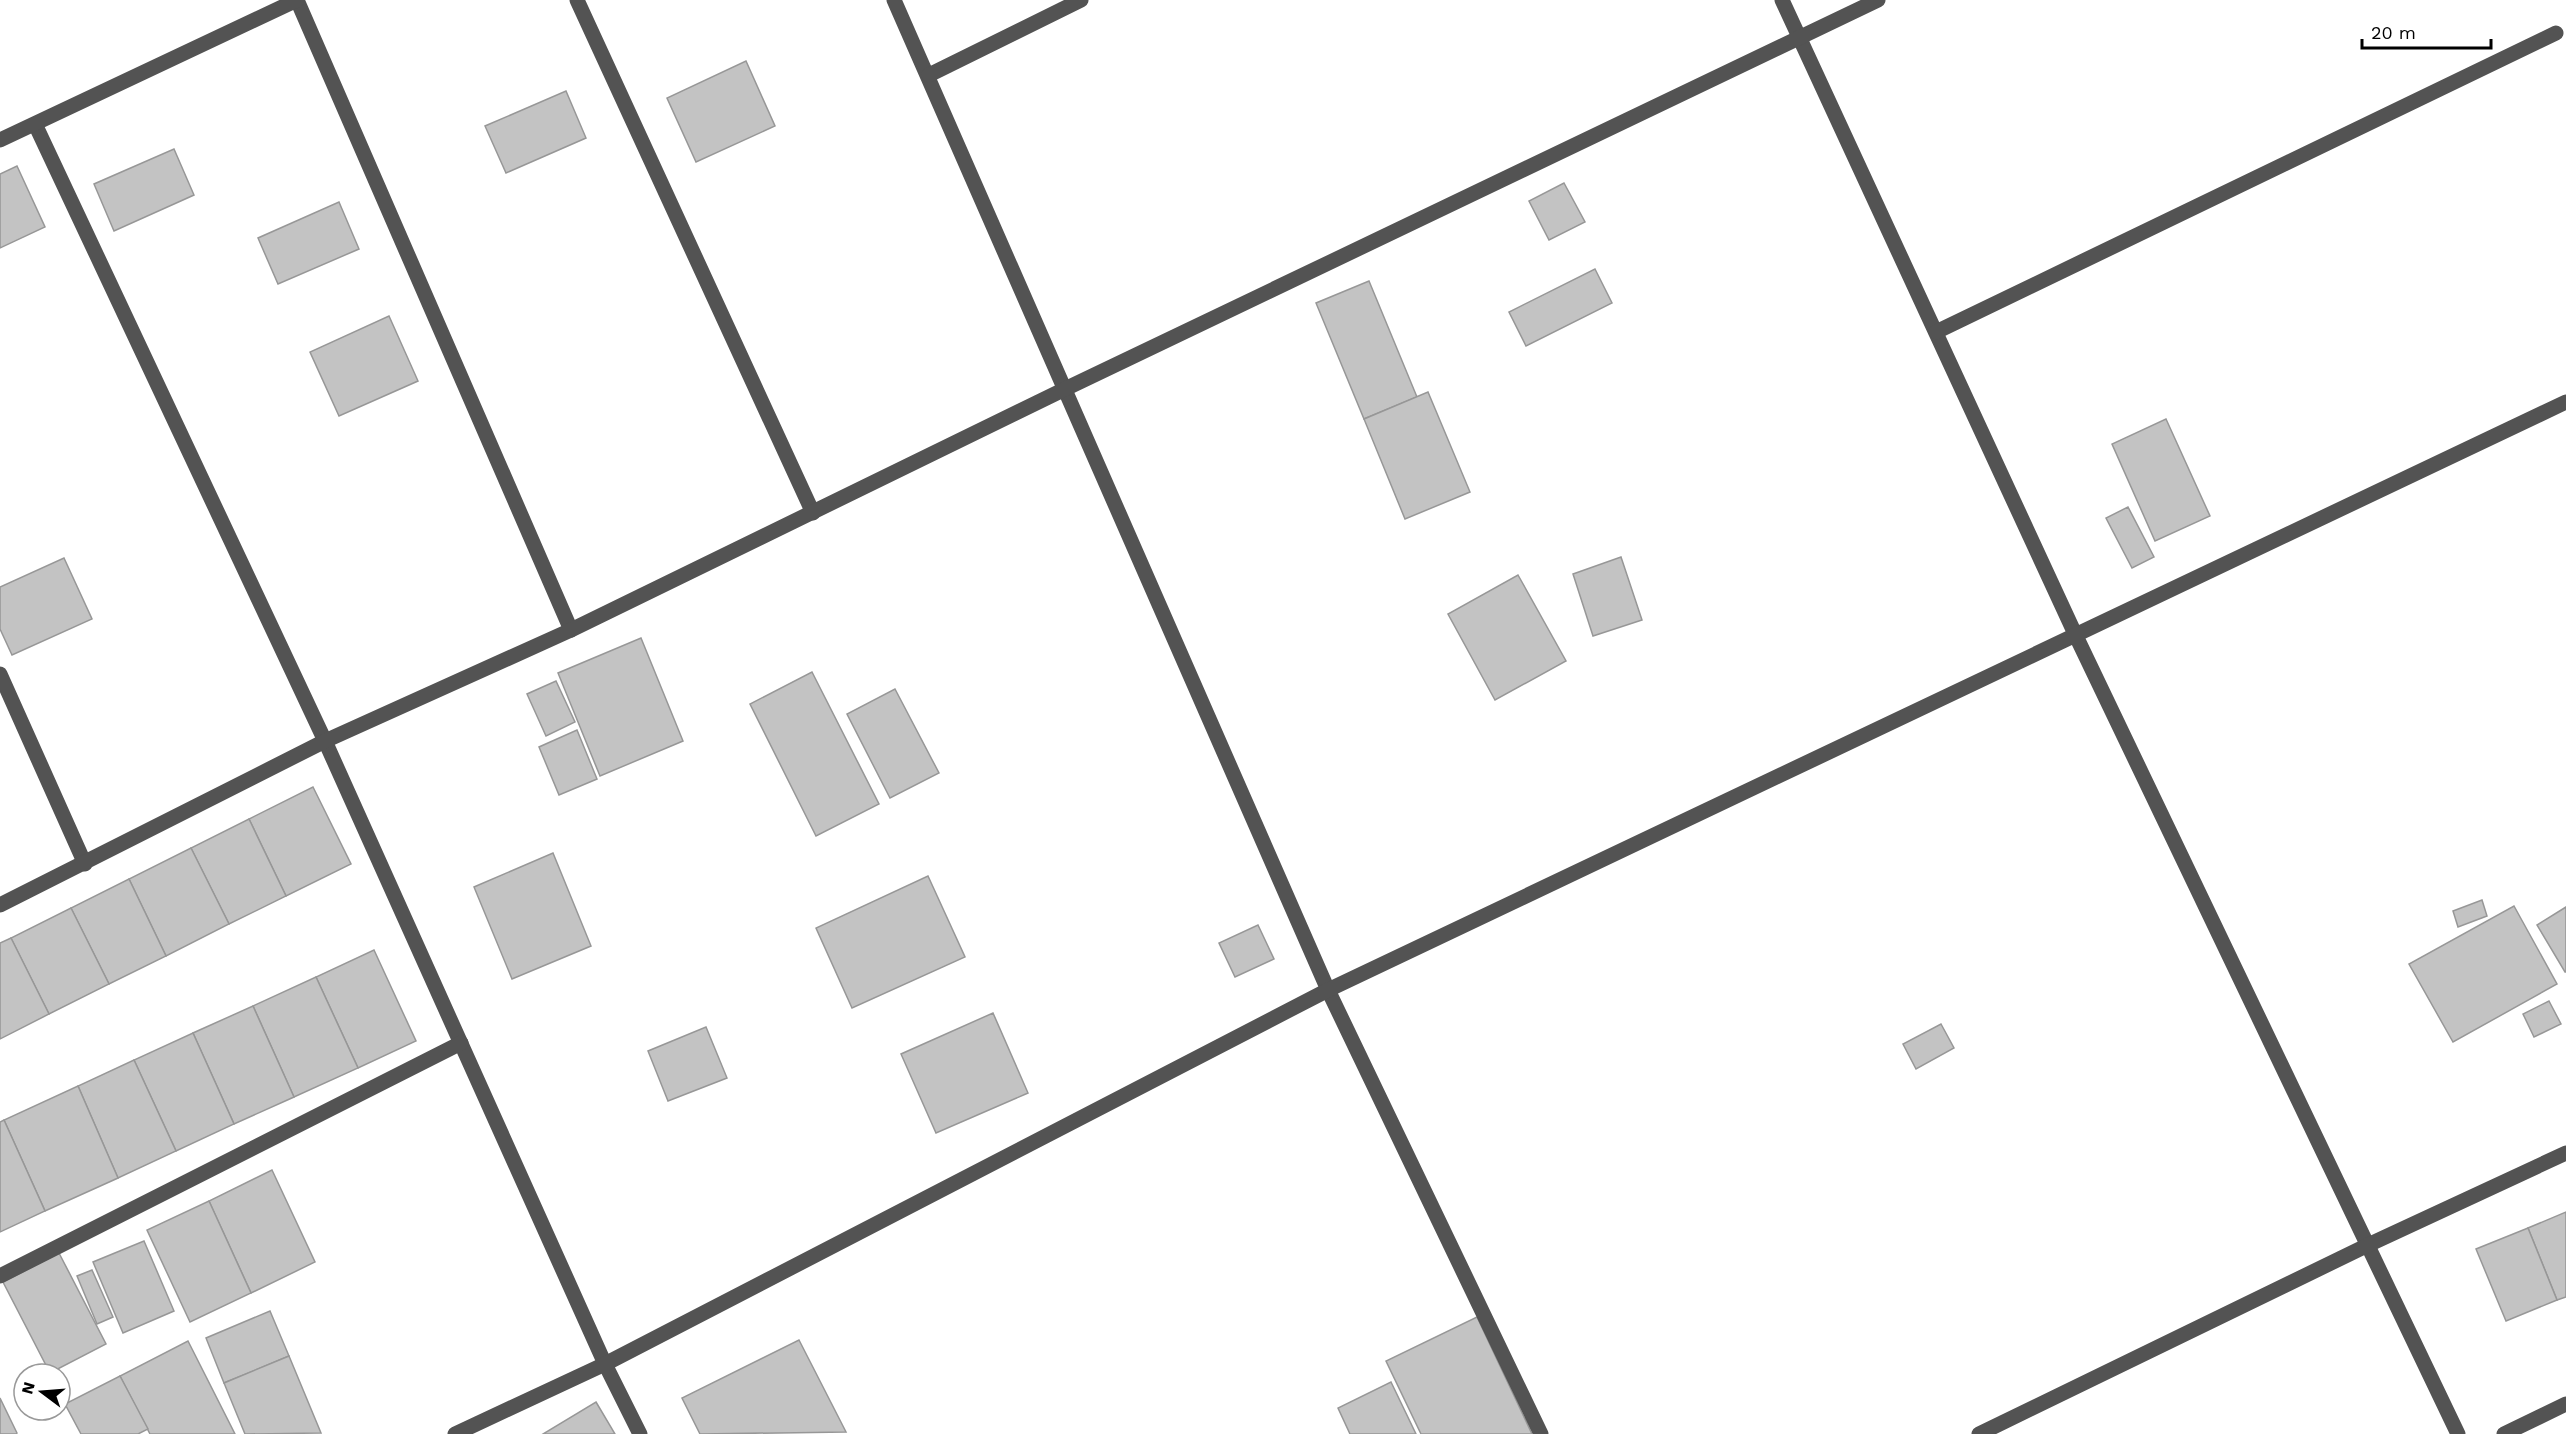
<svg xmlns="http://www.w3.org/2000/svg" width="2566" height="1434" font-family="'Work Sans',sans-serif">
  <rect width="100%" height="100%" fill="#fff"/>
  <g fill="#c3c3c3" stroke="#979797" stroke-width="1.5">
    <path d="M746 61 775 126 696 162 667 98Z"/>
    <path d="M566 91 586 138 506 173 485 126Z"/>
    <path d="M174 149 194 195 114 231 94 184Z"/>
    <path d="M17 166 45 227 0 248V174Z"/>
    <path d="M1564 183 1585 222 1549 240 1529 201Z"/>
    <path d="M339 202 359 249 278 284 258 238Z"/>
    <path d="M1595 269 1612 303 1526 346 1509 312Z"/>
    <path d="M1369 281 1417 397 1364 419 1316 303Z"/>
    <path d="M389 316 418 381 339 416 310 352Z"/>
    <path d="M1428 392 1470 492 1405 519 1364 419Z"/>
    <path d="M2166 419 2210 516 2155 541 2112 444Z"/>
    <path d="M2128 507 2154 557 2132 568 2106 518Z"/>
    <path d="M1621 557 1642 620 1593 636 1573 574Z"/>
    <path d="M64 558 92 619 12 655 0 629V587Z"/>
    <path d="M1518 575 1566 661 1495 700 1448 614Z"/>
    <path d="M641 638 683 741 600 776 558 673Z"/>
    <path d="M812 672 879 804 816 836 750 704Z"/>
    <path d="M556 681 575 722 546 736 527 694Z"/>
    <path d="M895 689 939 773 890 798 847 714Z"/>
    <path d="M577 730 597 779 559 795 539 747Z"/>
    <path d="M313 787 351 864 286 896 249 819Z"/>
    <path d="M249 819 286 896 229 924 191 848Z"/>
    <path d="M191 848 229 924 166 956 129 879Z"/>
    <path d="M553 853 591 946 512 979 474 887Z"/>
    <path d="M928 876 965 957 852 1008 816 928Z"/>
    <path d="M129 879 166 956 109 984 71 908Z"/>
    <path d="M2482 900 2487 916 2458 927 2453 911Z"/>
    <path d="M2514 906 2557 984 2453 1042 2409 964Z"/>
    <path d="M2566 907V972H2565L2537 925Z"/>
    <path d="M71 908 109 984 49 1014 11 938Z"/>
    <path d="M1258 925 1274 959 1235 977 1219 943Z"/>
    <path d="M11 938 49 1014 0 1039V943Z"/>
    <path d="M374 950 416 1041 358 1068 316 977Z"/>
    <path d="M316 977 358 1068 294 1097 253 1006Z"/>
    <path d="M2549 1001 2561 1024 2534 1037 2523 1014Z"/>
    <path d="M253 1006 294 1097 234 1124 193 1033Z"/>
    <path d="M993 1013 1028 1093 936 1133 901 1054Z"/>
    <path d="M1941 1024 1954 1048 1916 1069 1903 1044Z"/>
    <path d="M706 1027 727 1078 668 1101 648 1051Z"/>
    <path d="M193 1033 234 1124 176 1151 134 1060Z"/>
    <path d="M134 1060 176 1151 118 1178 78 1086Z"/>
    <path d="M78 1086 118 1178 45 1211 4 1120Z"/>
    <path d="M4 1120 45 1211 0 1232V1122Z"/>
    <path d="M272 1170 315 1262 251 1293 209 1201Z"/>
    <path d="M209 1201 251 1293 190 1322 147 1230Z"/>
    <path d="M2566 1212V1297L2557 1300 2528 1228Z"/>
    <path d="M2528 1228 2557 1300 2506 1321 2476 1249Z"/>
    <path d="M144 1241 174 1311 123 1333 93 1262Z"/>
    <path d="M59 1253 106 1344 50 1373 3 1282Z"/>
    <path d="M92 1270 113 1317 97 1324 77 1276Z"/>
    <path d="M270 1311 289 1356 224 1383 206 1338Z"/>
    <path d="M1477 1317 1532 1434H1421L1386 1361Z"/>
    <path d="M799 1340 846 1432 700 1434 682 1398Z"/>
    <path d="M188 1341 235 1434H150L120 1376Z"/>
    <path d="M289 1356 321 1433 245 1434 224 1383Z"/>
    <path d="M120 1376 148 1429 138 1434H81L65 1404Z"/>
    <path d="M1391 1382 1416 1434H1350L1338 1408Z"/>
    <path d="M0 1398 17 1433 16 1434H0Z"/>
    <path d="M596 1402 615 1434H543Z"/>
  </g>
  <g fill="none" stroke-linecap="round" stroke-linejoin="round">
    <g stroke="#535353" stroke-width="15">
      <path d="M297 0 571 630"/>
      <path d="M577 0 813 513"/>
      <path d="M894 0 1328 990 1541 1434"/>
      <path d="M1782 0 2076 636 2458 1434"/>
      <path d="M929 75 1081 0"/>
      <path d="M35 124 325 741 605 1364 640 1434"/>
      <path d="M0 140 297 0"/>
      <path d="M1936 332 2556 33"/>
      <path d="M0 674 85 864"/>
      <path d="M0 905 325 741 571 630 1065 389 1878 0"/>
      <path d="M0 1276 461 1043"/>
      <path d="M455 1434 605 1364 1328 990 2566 402"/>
      <path d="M1979 1434 2368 1245 2566 1153"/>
      <path d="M2504 1434 2566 1404"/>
    </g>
  </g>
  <g transform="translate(42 1392) rotate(286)"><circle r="28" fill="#ffffff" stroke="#999999" stroke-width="1.5"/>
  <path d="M0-4.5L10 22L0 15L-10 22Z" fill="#000000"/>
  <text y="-9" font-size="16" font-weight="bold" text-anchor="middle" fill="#000000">N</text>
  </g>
  <path d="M2362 39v9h129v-9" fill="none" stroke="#000000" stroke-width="3"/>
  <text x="2371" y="39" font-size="18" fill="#000000" stroke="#ffffff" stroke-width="4.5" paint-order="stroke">20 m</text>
</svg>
